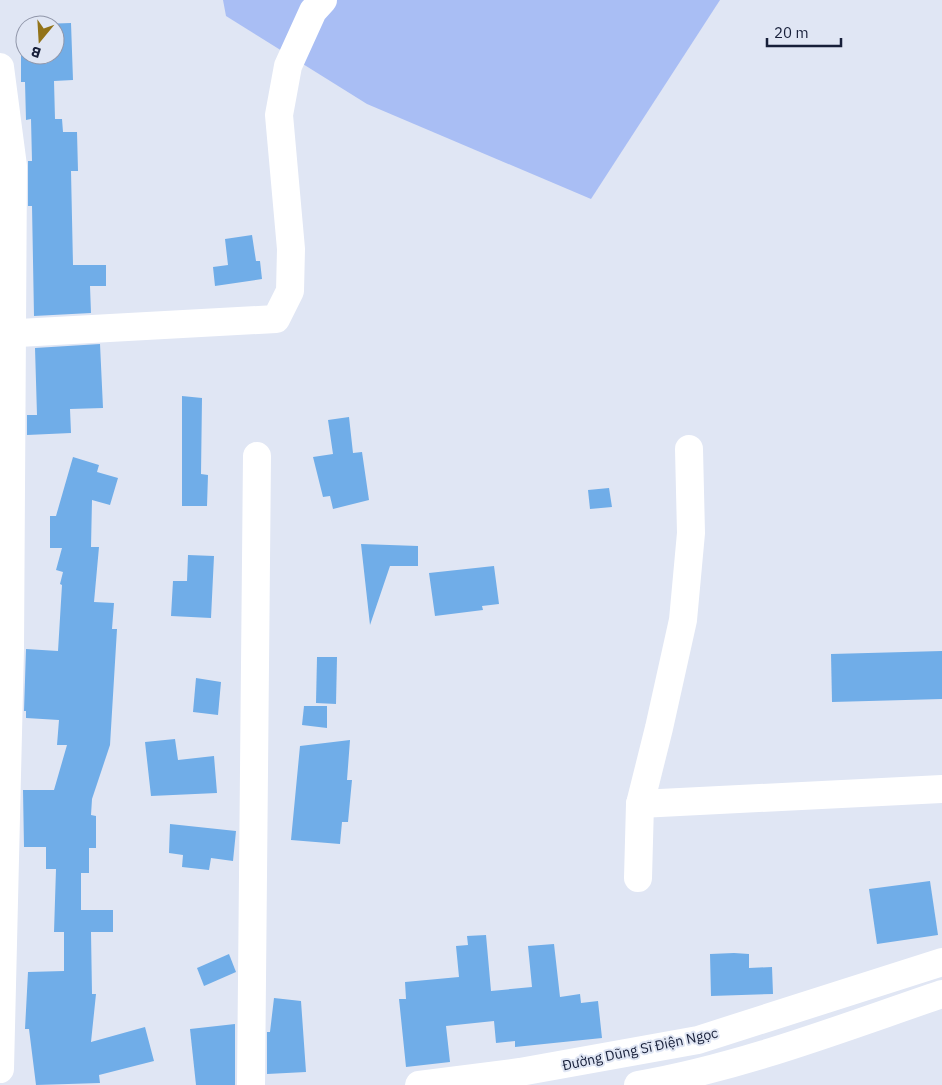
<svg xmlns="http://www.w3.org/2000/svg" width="942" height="1085" font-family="'IBM Plex Sans',sans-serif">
  <rect width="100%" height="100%" fill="#e0e6f4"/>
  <path fill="#a9bef4" d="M223 0H720L591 199 367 104 226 16Z"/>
  <g fill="#70ade8">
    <path d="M71 23 73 80 54 81 55 119H62L63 132H77L78 171H71L73 265H106V286H90L91 313 34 316 32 206H28V161H32L31 119 26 120 25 82H21V53H25V55H55V25L42 24Z"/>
    <path d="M252 235 256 261H260L262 279 215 286 213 267 228 265 225 239Z"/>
    <path d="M100 344 103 408 70 409 71 433 27 435V415H37L35 348Z"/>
    <path d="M182 396 202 398 201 474 208 475 207 506H182Z"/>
    <path d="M349 417 353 453 362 452 369 500 333 509 330 496 323 497 313 457 333 454 328 420Z"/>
    <path d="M73 457 99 465 97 472 118 478 110 505 92 500 91 547H99L94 602 114 603 112 629H117L110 745 92 799 91 815 96 816V848H89V873H81V910H113V932H91L92 994H96L91 1042 145 1027 154 1061 99 1075 100 1083 36 1085 29 1029H25L28 972 64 971V932H54L56 869H46V847H24L23 790H54L67 745H57L59 720 26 718V711H24L26 649 58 651 62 585 60 584 63 572 56 570 62 548H50V516H56Z"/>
    <path d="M609 488 612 507 590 509 588 490Z"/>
    <path d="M361 544 418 546V566H390L370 625Z"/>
    <path d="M188 555 214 556 211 618 171 616 173 581H187Z"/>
    <path d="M494 566 499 604 482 606 483 610 435 616 429 573Z"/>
    <path d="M942 651V699L832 702 831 654Z"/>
    <path d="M317 657H337L336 704 316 703Z"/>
    <path d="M196 678 221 682 218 715 193 712Z"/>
    <path d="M304 706H327V728L302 725Z"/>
    <path d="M175 739 178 760 214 756 217 793 151 796 145 742Z"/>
    <path d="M350 740 347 780H352L348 822H342L340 844 291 840 300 746Z"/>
    <path d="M170 824 236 831 233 861 211 858 209 870 182 867 183 855 169 853Z"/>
    <path d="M930 881 938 935 877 944 869 889Z"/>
    <path d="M486 935 491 991 532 987 528 946 554 944 560 997 580 994 581 1003 598 1001 602 1038 515 1047V1041L496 1043 494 1021 446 1026 450 1062 406 1067 399 999H406L405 982 459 977 456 946 468 945 467 936Z"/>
    <path d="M734 953 749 954V968L772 967 773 994 711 996 710 954Z"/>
    <path d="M229 954 236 972 204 986 197 968Z"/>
    <path d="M274 998 301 1001 306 1072 267 1074V1032H270Z"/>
    <path d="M235 1024V1085H196L190 1029Z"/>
  </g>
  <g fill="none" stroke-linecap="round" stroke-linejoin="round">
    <g stroke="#fff" stroke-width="28">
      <path d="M0 67 13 166 10 649 0 1069"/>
      <path d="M0 334 276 319 290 291 291 249 279 115 288 66 313 11 323 0"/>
      <path d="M640 804 942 789"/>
      <path d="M638 878 640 804 659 728 683 620 691 533 689 449"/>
      <path d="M251 1085 257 456"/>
    </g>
    <g stroke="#fff" stroke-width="28">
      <path d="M419 1085 520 1072 698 1040 942 962"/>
      <path d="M638 1085C742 1067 842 1028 942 994"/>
    </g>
  </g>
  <g text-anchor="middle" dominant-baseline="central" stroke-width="4" stroke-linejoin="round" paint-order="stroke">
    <g font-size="14" fill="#171f39" stroke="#e0e6f4">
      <text transform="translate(640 1049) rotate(-12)">Đường Dũng Sĩ Điện Ngọc</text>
    </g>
  </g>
  <g transform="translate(40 40) rotate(198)"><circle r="24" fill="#e0e6f4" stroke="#9096a9"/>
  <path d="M0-4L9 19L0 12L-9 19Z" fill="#927319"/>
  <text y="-8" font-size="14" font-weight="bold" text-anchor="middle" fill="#171f39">B</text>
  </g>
  <path d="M767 38v8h74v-8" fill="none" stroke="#171f39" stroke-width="2.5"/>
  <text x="774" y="38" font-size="15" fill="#171f39" stroke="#e0e6f4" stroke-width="4" paint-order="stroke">20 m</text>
</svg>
